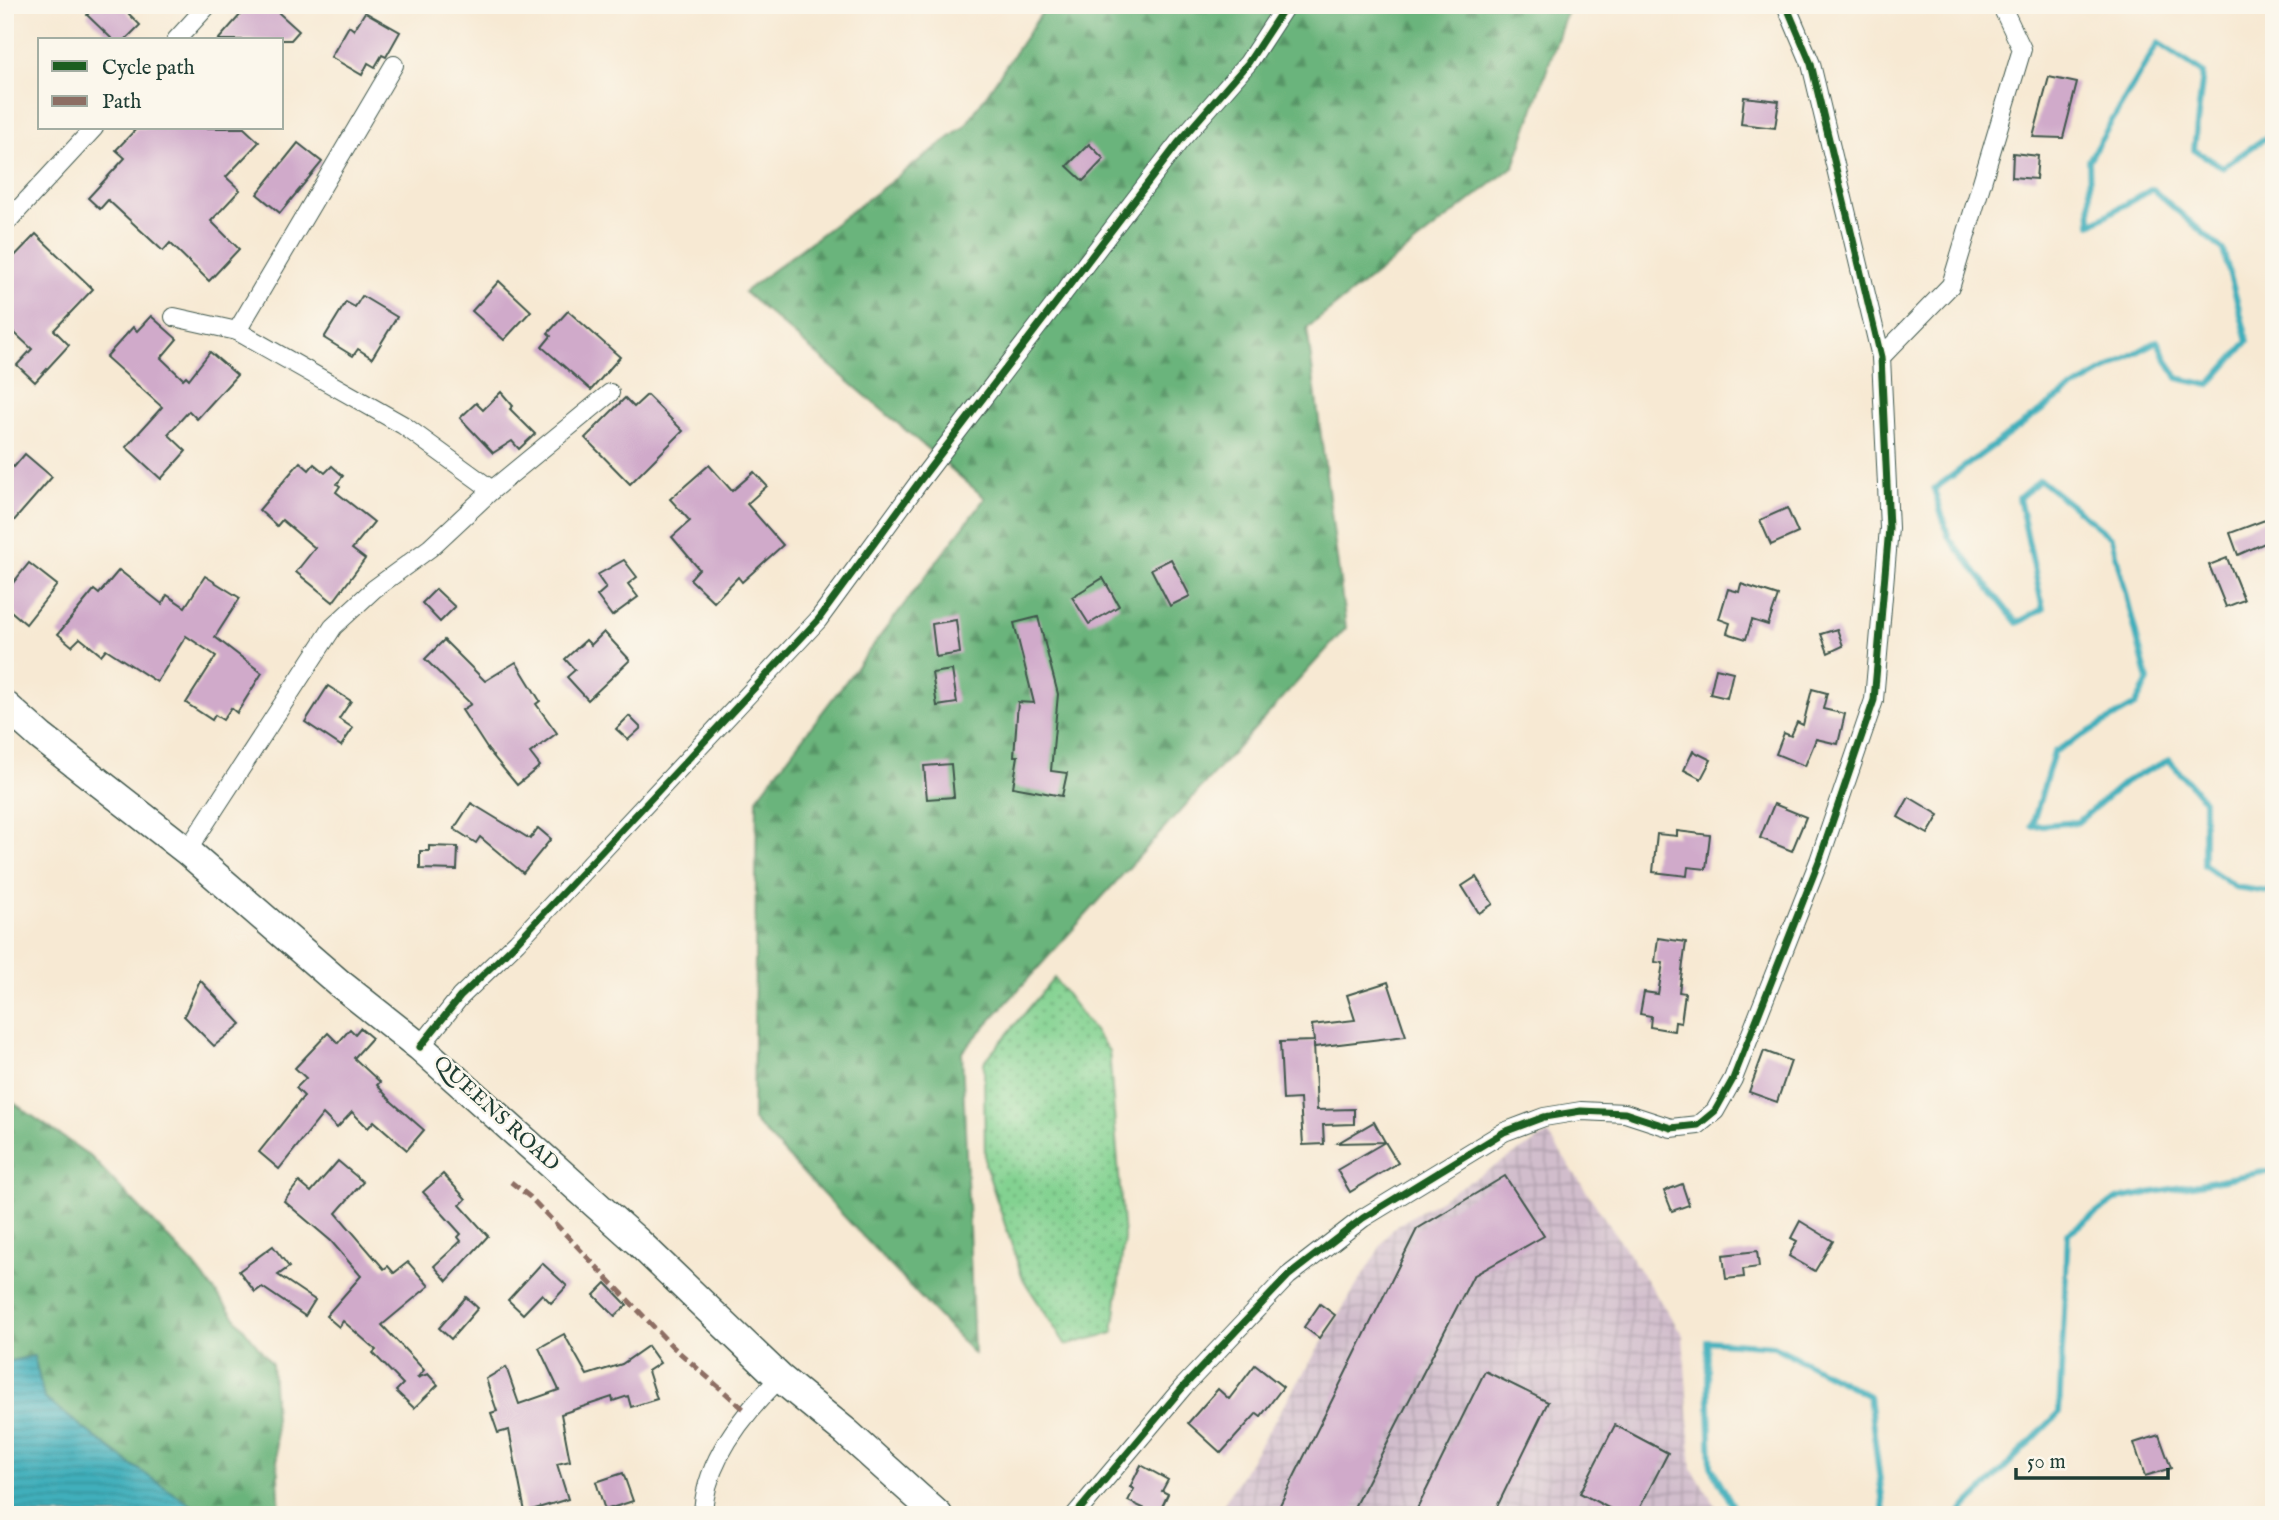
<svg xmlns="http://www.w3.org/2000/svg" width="2279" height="1520" font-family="'IM FELL English',serif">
  <defs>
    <pattern id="industrial-grid" width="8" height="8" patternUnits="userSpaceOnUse" patternTransform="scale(1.75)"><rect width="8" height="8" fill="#d1bdcc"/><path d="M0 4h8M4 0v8" fill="none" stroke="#b3a3b0"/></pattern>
    <pattern id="grass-dots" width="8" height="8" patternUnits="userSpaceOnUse" patternTransform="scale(1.75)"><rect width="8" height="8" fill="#83d291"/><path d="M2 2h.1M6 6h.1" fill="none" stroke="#6bac77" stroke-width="1.8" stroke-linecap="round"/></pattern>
    <pattern id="forest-firs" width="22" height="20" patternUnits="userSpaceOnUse" patternTransform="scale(1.75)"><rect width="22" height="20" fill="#6ab47b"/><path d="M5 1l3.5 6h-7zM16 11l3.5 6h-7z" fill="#579466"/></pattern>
    <pattern id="water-rules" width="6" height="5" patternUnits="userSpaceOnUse" patternTransform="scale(1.75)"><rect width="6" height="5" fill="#40afbb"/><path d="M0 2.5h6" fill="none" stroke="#359099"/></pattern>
  </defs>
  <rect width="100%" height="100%" fill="#fbf7ec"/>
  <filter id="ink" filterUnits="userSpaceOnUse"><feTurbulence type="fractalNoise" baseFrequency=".0143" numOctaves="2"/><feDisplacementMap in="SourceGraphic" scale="14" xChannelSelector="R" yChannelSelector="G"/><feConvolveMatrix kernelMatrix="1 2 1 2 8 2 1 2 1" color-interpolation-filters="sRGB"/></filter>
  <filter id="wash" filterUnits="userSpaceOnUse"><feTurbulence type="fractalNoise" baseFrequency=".00686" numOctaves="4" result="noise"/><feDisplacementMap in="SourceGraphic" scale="28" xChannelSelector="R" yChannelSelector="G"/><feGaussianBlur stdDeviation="1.57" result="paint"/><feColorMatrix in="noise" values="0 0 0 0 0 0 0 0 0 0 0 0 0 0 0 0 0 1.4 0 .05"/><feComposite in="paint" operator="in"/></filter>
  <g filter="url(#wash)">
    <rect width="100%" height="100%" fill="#f7e9d3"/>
    <path fill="url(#industrial-grid)" d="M1548 1134 1683 1335 1692 1469 1722 1515H1217L1391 1229Z"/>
    <path fill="url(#grass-dots)" stroke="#518862" stroke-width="2" d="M1054 978 1109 1051 1124 1238 1113 1333 1066 1345 1023 1279 985 1164 984 1062Z"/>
    <g fill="url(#forest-firs)" stroke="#447858" stroke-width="2">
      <path d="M1047 5H1569L1514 166 1307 328 1346 628 962 1052 974 1354 753 1120 757 798 985 498 744 292 965 126Z"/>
      <path d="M5 1097 90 1156 193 1264 272 1364 280 1515H206L129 1463 44 1398 34 1356 5 1362Z"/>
    </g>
    <path fill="url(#water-rules)" stroke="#307678" stroke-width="2" d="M34 1356 44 1398 129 1463 206 1515H5V1362Z"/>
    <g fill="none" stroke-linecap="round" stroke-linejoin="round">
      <g stroke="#40afbb" stroke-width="6">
        <path d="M2146 5 2152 8 2171 5"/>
        <path d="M2255 5 2274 14"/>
        <path d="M2274 132 2223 167 2194 150 2203 73 2158 43 2089 160 2091 224 2152 189 2223 250 2248 341 2209 385 2177 378 2157 341 2065 393 1934 489 1949 538 2017 623 2043 609 2019 498 2040 480 2112 538 2148 681 2135 705 2054 752 2032 826 2078 822 2126 781 2169 760 2204 800V865L2235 887 2274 893"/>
        <path d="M1738 1515 1711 1466 1707 1341 1774 1346 1869 1396 1884 1512 1893 1515"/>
        <path d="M1958 1515 2059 1413 2068 1233 2117 1199 2274 1170"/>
      </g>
    </g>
    <g id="blocks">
      <g fill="#d0aaca">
        <path d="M96 5H120L140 25 125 40H113L87 15Z"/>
        <path d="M249 5H270L299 31 291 40H218Z"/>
        <path d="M365 12 400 32 386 57 382 55 375 67 368 63 362 75 331 57 349 26 354 30Z"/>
        <path d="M2049 77 2077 83 2063 138 2033 137Z"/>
        <path d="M1744 97 1779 101 1775 128 1741 124Z"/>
        <path d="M137 128H244L259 142 226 177 240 190 211 221 239 249 209 281 170 243 163 251 108 200 100 209 88 198 125 158 116 150Z"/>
        <path d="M298 143 322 162 280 213 257 194Z"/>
        <path d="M1089 144 1104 159 1083 181 1067 166Z"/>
        <path d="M2013 153 2038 156 2036 179 2012 177Z"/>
        <path d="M36 234 93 289 54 330 69 345 35 382 17 365 32 349 5 324V266Z"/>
        <path d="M499 281 531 311 504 340 472 311Z"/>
        <path d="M362 296 397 317 372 358 358 349 353 356 324 338 346 302 355 307Z"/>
        <path d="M568 311 620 357 591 390 542 347 551 336 548 333Z"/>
        <path d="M151 316 177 339 161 358 183 379 186 376 189 379 210 352 237 375 197 419 189 411 168 434 186 451 161 479 126 447 162 407 106 357 133 327 137 331Z"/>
        <path d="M501 392 513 406 510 409 535 434 519 449 512 441 493 453 460 418 476 403 483 410Z"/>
        <path d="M647 395 683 431 630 484 585 438 625 398 634 407Z"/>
        <path d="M25 454 52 477 5 531V460L14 467Z"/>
        <path d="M300 462 309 470 314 464 325 473 332 466 343 476 337 484 340 486 336 492 374 522 352 549 365 559 333 602 296 572 315 548 282 520 277 526 259 510Z"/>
        <path d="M709 465 732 491 754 472 767 486 747 504 783 545 742 582 738 577 714 602 690 579 699 569 672 537 690 521 670 499Z"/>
        <path d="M1787 508 1798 533 1771 545 1760 520Z"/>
        <path d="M2265 520 2274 539 2238 555 2230 533Z"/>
        <path d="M2227 558 2244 600 2226 607 2209 565Z"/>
        <path d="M1171 559 1190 596 1170 606 1151 569Z"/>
        <path d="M624 560 637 577 628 584 638 597 612 616 597 596 606 588 597 575Z"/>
        <path d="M29 563 57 585 26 624 5 606V593Z"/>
        <path d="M119 570 162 604 167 595 185 607 205 576 240 598 215 637 262 673 237 713 231 708 223 720 215 715 212 720 186 703 216 656 186 636 157 682 106 649 101 655 80 638 72 646 58 634 94 590 99 594Z"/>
        <path d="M1103 578 1119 606 1089 624 1072 597Z"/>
        <path d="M1741 584 1778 596 1768 625 1752 620 1746 639 1727 633 1730 623 1719 619 1728 589 1739 592Z"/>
        <path d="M436 589 455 607 440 622 422 603Z"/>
        <path d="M1038 617 1058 694 1051 771 1067 773 1062 796 1013 787 1018 756H1014L1018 702 1034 703 1014 623Z"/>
        <path d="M956 620 960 653 936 657 932 624Z"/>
        <path d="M1837 629 1843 646 1828 653 1821 634Z"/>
        <path d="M604 632 630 660 588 700 567 677 575 670 565 659 586 640 591 645Z"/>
        <path d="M444 640 485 681 516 662 540 701 536 704 557 733 530 753 540 766 517 785 488 750 462 710 471 704 425 659Z"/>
        <path d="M1716 668 1733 672 1727 698 1710 694Z"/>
        <path d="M952 670 957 703 937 706 932 673Z"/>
        <path d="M328 686 351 701 339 719 353 728 341 746 305 722Z"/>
        <path d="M1812 689 1827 693 1823 709 1845 714 1838 744 1816 739 1805 766 1776 754 1784 733 1791 736 1797 722 1803 725Z"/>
        <path d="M629 716 641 728 628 740 616 729Z"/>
        <path d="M1693 751 1711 760 1701 779 1684 770Z"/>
        <path d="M951 764 954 797 927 799 924 766Z"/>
        <path d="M1909 797 1939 815 1928 834 1898 817Z"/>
        <path d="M471 803 530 839 538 828 551 839 523 873 480 837 476 843 454 829Z"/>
        <path d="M1774 804 1806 817 1792 851 1760 838Z"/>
        <path d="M1677 831 1710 835 1706 869 1688 867 1687 876 1653 872 1657 834 1677 836Z"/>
        <path d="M429 846 458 847 457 870 420 869V851H429Z"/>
        <path d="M1476 877 1493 904 1479 913 1462 886Z"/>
        <path d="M1658 938 1686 942 1679 992 1685 993 1681 1023 1675 1022 1674 1031 1650 1027 1651 1016 1640 1014 1644 992 1658 994 1663 963 1655 962Z"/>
        <path d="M200 980 241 1024 214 1046 184 1016Z"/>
        <path d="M1388 982 1406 1036 1314 1047V1043L1317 1110 1354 1109V1124L1323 1125 1324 1144 1303 1145 1300 1099 1283 1100 1280 1042 1314 1041 1312 1025 1355 1020 1347 995Z"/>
        <path d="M360 1028 372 1038 354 1058 380 1082 377 1085 392 1102 424 1130 407 1150 374 1121 368 1128 352 1112 337 1128 323 1114 279 1169 259 1152 304 1096 296 1088 306 1078 295 1068 328 1033 338 1043 350 1029 355 1034Z"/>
        <path d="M1764 1051 1791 1061 1777 1102 1749 1092Z"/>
        <path d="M1374 1122 1385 1142 1338 1143Z"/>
        <path d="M1385 1142 1398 1163 1350 1192 1337 1170Z"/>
        <path d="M338 1161 363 1182 336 1213 384 1269 388 1266 394 1273 408 1262 429 1286 382 1325 424 1370 417 1378 428 1374 438 1385 414 1408 396 1391 403 1384 373 1353 376 1350 343 1321 339 1327 326 1316 361 1276 331 1241 284 1201 299 1182 311 1192Z"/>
        <path d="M443 1174 466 1199 460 1205 488 1236 447 1281 434 1266 461 1241 458 1237 461 1234 423 1192Z"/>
        <path d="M1505 1176 1544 1236 1473 1276 1350 1515H1275L1417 1229Z"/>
        <path d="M1682 1184 1689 1205 1672 1211 1664 1191Z"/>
        <path d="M1800 1221 1833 1241 1815 1271 1789 1256 1797 1241 1791 1238Z"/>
        <path d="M273 1246 289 1267 278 1275 315 1300 305 1316 262 1287 255 1292 239 1271Z"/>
        <path d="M1757 1251 1759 1267 1743 1269 1744 1277 1726 1279 1723 1255Z"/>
        <path d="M542 1263 567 1286 551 1303 542 1294 523 1314 508 1300Z"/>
        <path d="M606 1283 627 1305 615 1316 594 1295Z"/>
        <path d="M466 1297 478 1308 451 1339 439 1328Z"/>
        <path d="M1320 1304 1335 1315 1319 1338 1304 1327Z"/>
        <path d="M564 1334 587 1375 622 1364 648 1346 660 1363 648 1371 657 1399 631 1407 628 1396 613 1401 612 1397 561 1414 570 1461 557 1464 568 1499 525 1512 509 1430 498 1433 491 1413 497 1411 486 1379 506 1367 519 1404 559 1390 539 1348Z"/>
        <path d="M1255 1365 1283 1387 1261 1416 1257 1413 1221 1453 1188 1423 1218 1389 1229 1399Z"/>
        <path d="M1485 1371 1548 1402 1493 1515H1414Z"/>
        <path d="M1615 1425 1668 1453 1636 1515H1622L1580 1493Z"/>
        <path d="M2159 1435 2171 1468 2145 1476 2134 1443Z"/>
        <path d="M1141 1465 1168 1480 1162 1491 1168 1494 1158 1515 1128 1501 1134 1489 1130 1487Z"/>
        <path d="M623 1473 633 1501 605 1510 596 1482Z"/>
      </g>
    </g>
  </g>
  <g filter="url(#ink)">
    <use href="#blocks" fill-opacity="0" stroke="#3f574c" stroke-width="2"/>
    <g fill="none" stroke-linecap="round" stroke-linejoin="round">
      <defs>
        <g id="minor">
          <path d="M176 40 208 5"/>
          <path d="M5 224 94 128"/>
          <path d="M174 317 237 331 403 425 492 490"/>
          <path d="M237 331 394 65"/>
          <path d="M1881 357 1951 285 2022 49 2001 5"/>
          <path d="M187 851 333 627 374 589 430 548 492 490 610 393"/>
          <path d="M420 1047 460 997 517 942 818 620 919 482 1179 142 1248 63 1286 5"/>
          <path d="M703 1515C704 1462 744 1413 780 1378"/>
          <path d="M1075 1515 1184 1386 1288 1276 1363 1218 1504 1132 1544 1117 1581 1111 1625 1113 1671 1128 1698 1125 1715 1111 1733 1079 1819 861 1874 700 1889 528 1881 357 1811 64 1786 5"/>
        </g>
        <path id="trunk" d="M5 705 41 737 187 851 339 983 420 1047 638 1242 780 1378 846 1432 938 1515"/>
      </defs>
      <use href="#minor" stroke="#3f574c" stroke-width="20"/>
      <use href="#trunk" stroke="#3f574c" stroke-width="31"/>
      <use href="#minor" stroke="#fff" stroke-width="18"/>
      <use href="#trunk" stroke="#fff" stroke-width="28"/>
      <path stroke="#8d6e63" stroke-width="5" stroke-dasharray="10 5" stroke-linecap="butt" d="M511 1182 530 1197 672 1346 746 1411"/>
      <defs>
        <g id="cycleway">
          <path d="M420 1047 460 997 517 942 818 620 919 482 1179 142 1248 63 1286 5"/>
          <path d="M1075 1515 1184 1386 1288 1276 1363 1218 1504 1132 1544 1117 1581 1111 1625 1113 1671 1128 1698 1125 1715 1111 1733 1079 1819 861 1874 700 1889 528 1881 357 1811 64 1786 5"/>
        </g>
      </defs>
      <use href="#cycleway" stroke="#fbf7ec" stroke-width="11"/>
      <use href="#cycleway" stroke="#1b5e20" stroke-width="7"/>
    </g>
  </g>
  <g text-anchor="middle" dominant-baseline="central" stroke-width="5" stroke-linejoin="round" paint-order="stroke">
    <g font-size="21" fill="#1f3d34" stroke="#fbf7ec">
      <text transform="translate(496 1114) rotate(42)">QUEENS ROAD</text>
    </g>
  </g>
  <rect width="2279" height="1520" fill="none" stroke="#fbf7ec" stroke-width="28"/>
  <rect x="38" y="38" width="245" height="91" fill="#fbf7ec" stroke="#a3ada2" stroke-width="2"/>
  <rect x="52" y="61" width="35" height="10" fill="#1b5e20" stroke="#a3ada2" stroke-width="2"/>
  <text x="102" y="74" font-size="21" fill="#1f3d34">Cycle path</text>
  <rect x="52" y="96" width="35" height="10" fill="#8d6e63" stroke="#a3ada2" stroke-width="2"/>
  <text x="102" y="108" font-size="21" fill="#1f3d34">Path</text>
  <path d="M2016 1468v10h152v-10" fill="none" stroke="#1f3d34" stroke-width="3.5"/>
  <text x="2027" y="1468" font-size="21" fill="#1f3d34" stroke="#fbf7ec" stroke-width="5" paint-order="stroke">50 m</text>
</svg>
